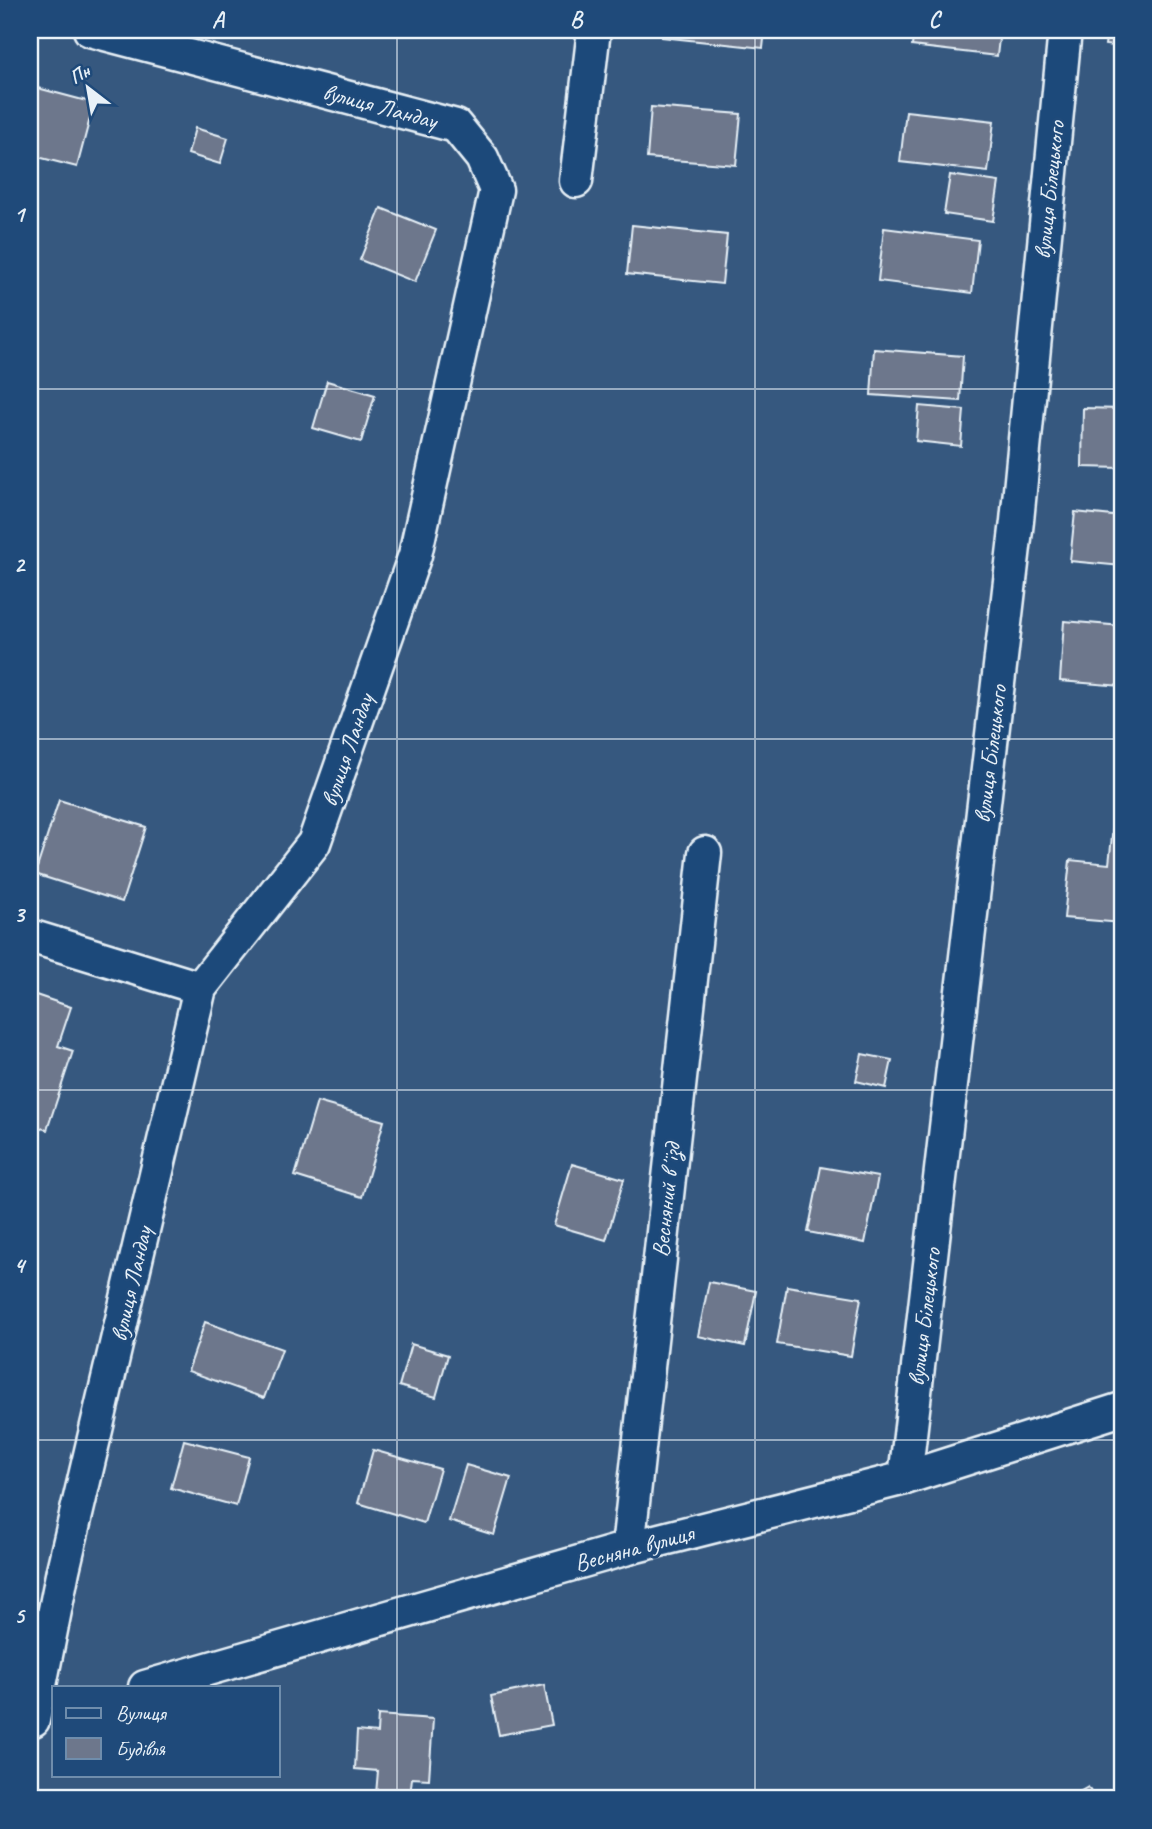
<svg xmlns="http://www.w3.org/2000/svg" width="1152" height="1829" font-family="Caveat,sans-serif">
  <rect width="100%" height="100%" fill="#36587f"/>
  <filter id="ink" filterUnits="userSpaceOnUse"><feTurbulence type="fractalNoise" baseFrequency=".0143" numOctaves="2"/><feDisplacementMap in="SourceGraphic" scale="14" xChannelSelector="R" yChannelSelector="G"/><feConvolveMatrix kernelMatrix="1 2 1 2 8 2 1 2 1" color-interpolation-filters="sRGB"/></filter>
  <g filter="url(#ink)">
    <g fill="#6d778c" stroke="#e8f1f8" stroke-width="2">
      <path d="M662 30H765L763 48 662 37Z"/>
      <path d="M914 30H1000L997 56 912 46Z"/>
      <path d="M1107 30H1122V47L1105 45Z"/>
      <path d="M1122 70V106L1116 105Z"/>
      <path d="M30 86 94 103 77 167 30 155Z"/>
      <path d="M651 107 741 114 736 165 647 158Z"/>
      <path d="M906 111 994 121 988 172 900 162Z"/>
      <path d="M195 128 228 138 220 164 188 154Z"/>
      <path d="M950 175 999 182 993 221 944 214Z"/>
      <path d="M381 208 436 230 415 282 360 260Z"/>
      <path d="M632 225 727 235 722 284 627 274Z"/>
      <path d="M884 228 978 240 972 293 878 281Z"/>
      <path d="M874 349 963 356 960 401 871 395Z"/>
      <path d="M327 381 375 395 361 442 313 428Z"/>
      <path d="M919 406 964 410 961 446 916 441Z"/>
      <path d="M1083 408 1122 409V468L1082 467Z"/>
      <path d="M1075 512 1122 517V566L1070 561Z"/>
      <path d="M1064 621 1122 626V686L1060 681Z"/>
      <path d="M59 800 146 827 122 902 35 874Z"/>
      <path d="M1114 818H1122V923L1064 918 1070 860 1109 864Z"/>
      <path d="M30 993 71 1007 58 1046 73 1051 47 1130 30 1124Z"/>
      <path d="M862 1054 892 1060 886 1088 856 1081Z"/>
      <path d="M317 1102 384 1121 362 1197 295 1176Z"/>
      <path d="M572 1164 624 1179 606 1240 554 1225Z"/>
      <path d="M821 1167 878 1177 865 1243 808 1232Z"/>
      <path d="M709 1282 756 1291 745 1346 698 1336Z"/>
      <path d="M787 1286 861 1298 851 1356 777 1344Z"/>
      <path d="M205 1322 282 1349 264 1398 188 1371Z"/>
      <path d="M411 1344 448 1355 436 1397 399 1386Z"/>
      <path d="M184 1440 249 1457 236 1506 171 1488Z"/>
      <path d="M373 1450 440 1469 424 1523 358 1503Z"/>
      <path d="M466 1465 511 1478 494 1535 449 1521Z"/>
      <path d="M544 1685 552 1725 499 1735 491 1696Z"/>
      <path d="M378 1715 433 1719 429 1779 412 1778 410 1796 376 1794 378 1771 355 1769 357 1731 377 1733Z"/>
      <path d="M1088 1787 1095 1799H1067Z"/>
      <path d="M434 1791 455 1799H431Z"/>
    </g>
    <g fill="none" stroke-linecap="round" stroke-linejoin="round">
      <defs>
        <g id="minor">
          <path d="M576 181 594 30"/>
          <path d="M30 936 200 988"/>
          <path d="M905 1478 1017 521 1065 30"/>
          <path d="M628 1548 705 853"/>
          <path d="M145 1687 628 1548 905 1478 1122 1409"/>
          <path d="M33 1720 63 1570 200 988 314 843 415 555 496 190 482 158 456 126 90 30"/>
        </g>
      </defs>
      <use href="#minor" stroke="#e8f1f8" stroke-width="37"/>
      <use href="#minor" stroke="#1f4a7a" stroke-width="32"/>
    </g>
  </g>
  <path fill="none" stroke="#e8f1f8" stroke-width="2" stroke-opacity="0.55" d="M397 30V1799M755 30V1799M30 389H1122M30 739H1122M30 1090H1122M30 1440H1122"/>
  <g text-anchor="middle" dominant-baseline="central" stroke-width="6" stroke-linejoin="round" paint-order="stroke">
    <g font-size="24" fill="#e8f1f8" stroke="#1f4a7a">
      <text transform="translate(380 106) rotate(15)">вулиця Ландау</text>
      <text transform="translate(1049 190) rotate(-84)">вулиця Білецького</text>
      <text transform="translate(347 750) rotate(-71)">вулиця Ландау</text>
      <text transform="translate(990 754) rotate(-83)">вулиця Білецького</text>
      <text transform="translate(666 1200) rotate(-84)">Весняний вʼїзд</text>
      <text transform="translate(131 1284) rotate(-77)">вулиця Ландау</text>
      <text transform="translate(924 1317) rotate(-83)">вулиця Білецького</text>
      <text transform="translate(634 1548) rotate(-15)">Весняна вулиця</text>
    </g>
  </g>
  <rect width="1152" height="1829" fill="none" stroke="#1f4a7a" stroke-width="77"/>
  <rect x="52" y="1686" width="228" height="91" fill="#1f4a7a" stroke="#6f8dac" stroke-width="2"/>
  <rect x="66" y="1708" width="35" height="10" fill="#1f4a7a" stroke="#6f8dac" stroke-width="2"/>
  <text x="116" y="1720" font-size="21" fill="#e8f1f8">Вулиця</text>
  <rect x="66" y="1738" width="35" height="21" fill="#6d778c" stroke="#6f8dac" stroke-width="2"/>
  <text x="116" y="1756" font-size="21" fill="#e8f1f8">Будівля</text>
  <g transform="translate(88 88) rotate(329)" stroke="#1f4a7a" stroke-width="5" paint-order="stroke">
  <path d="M0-5L12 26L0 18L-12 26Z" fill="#e8f1f8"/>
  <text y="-10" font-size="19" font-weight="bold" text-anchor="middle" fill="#e8f1f8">Пн</text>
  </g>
  <rect x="38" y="38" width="1076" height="1752" fill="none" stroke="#e8f1f8" stroke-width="2.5"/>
  <g font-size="23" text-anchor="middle" font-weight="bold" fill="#e8f1f8">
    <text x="218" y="27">A</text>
    <text x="576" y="27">B</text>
    <text x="934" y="27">C</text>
    <text x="19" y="222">1</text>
    <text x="19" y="572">2</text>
    <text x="19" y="922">3</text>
    <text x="19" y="1273">4</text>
    <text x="19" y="1623">5</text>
  </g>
</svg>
